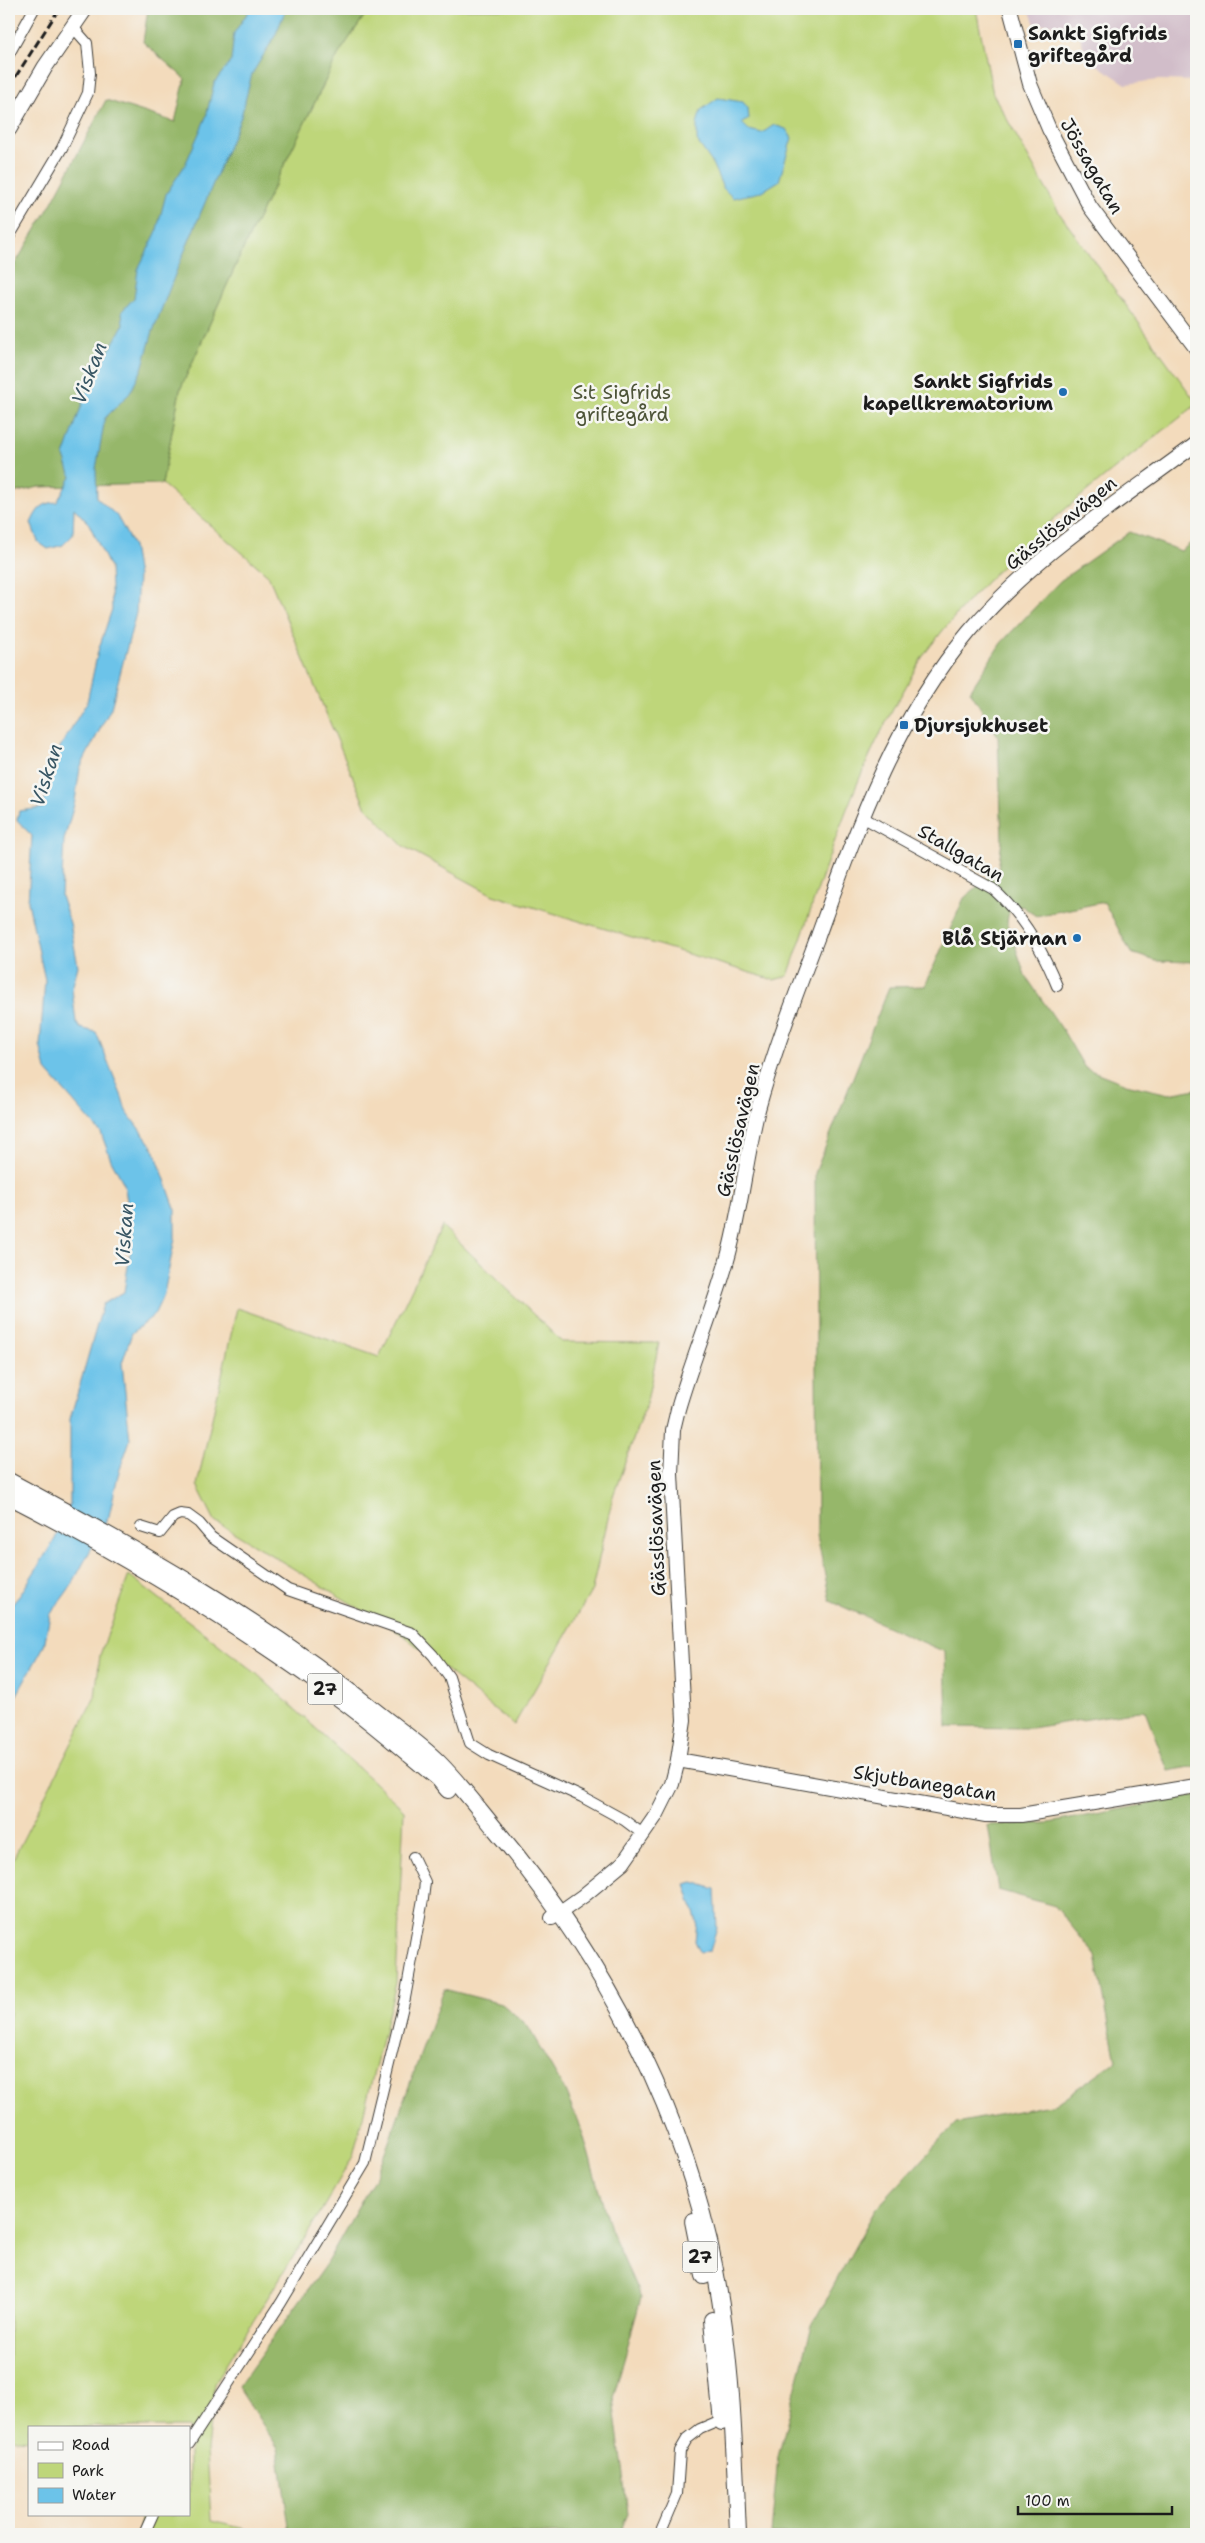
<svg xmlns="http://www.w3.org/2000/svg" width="1205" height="2543" font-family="'Shantell Sans',sans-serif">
  <rect width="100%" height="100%" fill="#f6f6f2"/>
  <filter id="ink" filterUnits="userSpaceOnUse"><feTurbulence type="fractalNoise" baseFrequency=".02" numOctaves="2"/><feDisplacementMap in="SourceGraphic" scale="10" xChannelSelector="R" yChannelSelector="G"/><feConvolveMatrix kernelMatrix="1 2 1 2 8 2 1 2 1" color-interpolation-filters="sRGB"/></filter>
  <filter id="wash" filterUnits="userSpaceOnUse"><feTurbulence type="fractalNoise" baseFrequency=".0096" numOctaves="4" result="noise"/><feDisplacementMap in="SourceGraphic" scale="20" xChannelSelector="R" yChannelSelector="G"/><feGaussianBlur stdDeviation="1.12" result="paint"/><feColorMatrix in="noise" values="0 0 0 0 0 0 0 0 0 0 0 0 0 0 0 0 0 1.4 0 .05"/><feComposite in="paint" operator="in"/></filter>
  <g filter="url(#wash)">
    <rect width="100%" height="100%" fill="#f3dbbc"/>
    <path fill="#d1bdc9" d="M1029 9H1196V81L1159 80 1126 84 1088 59 1075 24 1035 25Z"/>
    <g fill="#bed67a" stroke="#6d794b">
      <path d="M369 9H976L993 94 1060 214 1196 402V405C1101 480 1003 551 929 648 919 660 912 676 904 690 851 779 822 879 788 976L774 980 493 895 403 846 365 806 268 575 162 484 180 390 244 247 338 55Z"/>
      <path d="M442 1226 562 1342 659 1343 647 1401 613 1496 592 1590 514 1725 403 1635 215 1521 197 1485 237 1308 379 1357Z"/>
      <path d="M129 1575 257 1674 404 1810 396 1983 353 2156 316 2220 214 2384 207 2450 211 2521 267 2534H140V2514H189V2427H29V2440L9 2438V1867L95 1697 100 1655Z"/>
    </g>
    <g fill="#96b76a" stroke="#596a43">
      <path d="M148 9H369L338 55 244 247 180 390 162 484 39 487 9 494V274L50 206 106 100 175 122 185 79 143 42Z"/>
      <path d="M1129 532 1181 551 1196 539V962L1156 961 1131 953 1104 902 1036 916 1022 906 1009 912 1007 921 1025 975 1062 1029 1085 1068 1126 1084 1169 1094 1196 1089V1766L1168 1771 1145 1710 1031 1728 947 1727 945 1652 830 1601 817 1535 815 1173 889 987 925 986 964 898 998 869 1002 841 998 736 970 691 1001 643 1060 581Z"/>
      <path d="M1196 1795V2534H771L778 2457 812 2325 875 2210 956 2123 1055 2104 1116 2061 1096 1956 1055 1906 998 1890 988 1825 1049 1823Z"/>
      <path d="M444 1989 502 2004 527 2025 564 2089 583 2134 610 2229 641 2298 613 2398 628 2514 619 2534H290L278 2448 238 2387 326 2264 378 2172Z"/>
    </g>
    <g fill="#6cc3e9" stroke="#447082">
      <path d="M250 9H286L275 36 252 74 241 117 178 267 153 331 142 369 130 393 105 418 96 469 97 498 117 516 133 546 138 576 136 613 111 708 80 768 75 801 64 840 61 896 70 923 78 966 72 989 76 1022 80 1028 96 1032 122 1097 126 1111 154 1149 175 1208V1238L164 1294 154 1315 132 1333 122 1363 130 1440 118 1475 109 1516 71 1586 50 1615 44 1646 9 1709V1608L20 1595 55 1539 70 1504V1419L103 1304 124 1292 133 1233 124 1184 111 1160 101 1133 46 1070 40 1045 45 980 28 902 32 836 17 820 19 811 42 808 60 747 87 702 98 651 112 609 110 568 89 524 74 508 73 535 63 545 48 549 38 542 31 523C37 510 41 503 57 502L71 477 64 456 87 390 123 325 122 311 134 298 138 269 156 233 166 194 185 165 206 117 214 83 231 61 234 33Z"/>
      <path d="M718 98 743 102 748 108 749 119 742 123 749 130 762 133 774 125 786 129 792 138 779 181 761 192 733 198 723 188 711 161 697 141V124L701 110Z"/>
      <path d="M693 1882 715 1889 717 1928 710 1951 700 1952 695 1941 697 1922 685 1884Z"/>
    </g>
  </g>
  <g filter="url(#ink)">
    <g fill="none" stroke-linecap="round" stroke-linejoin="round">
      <defs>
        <g id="minor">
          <path d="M9 54 34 9"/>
          <path d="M9 237 62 148 88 93 90 73 87 43 72 26"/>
          <path d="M862 817 993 889C1023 916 1042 948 1057 986"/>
          <path d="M141 1527 160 1533 173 1517 180 1514 188 1515 199 1523 211 1537 288 1590 412 1633 433 1655 449 1677 470 1743 489 1755 582 1797 624 1820 644 1835"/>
          <path d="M189 2444 281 2303 365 2163 405 1998 423 1899 425 1882 413 1857"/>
          <path d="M144 2534 153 2514"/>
          <path d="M660 2534 677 2494 680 2451 687 2439 700 2429 721 2420"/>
        </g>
        <g id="tertiary">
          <path d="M1010 9 1030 84 1049 129 1090 207 1196 348"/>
          <path d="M678 1760 986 1815H1021L1196 1786"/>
          <path d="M552 1918 583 1896 623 1863 657 1814 672 1784 678 1760 684 1720 671 1474 673 1430 678 1409C693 1357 715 1306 729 1253 741 1207 746 1159 757 1113 773 1053 796 994 818 936 857 828 894 721 969 632 1035 554 1116 504 1196 444"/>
        </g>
        <path id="secondary" d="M9 129 45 67 85 9"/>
        <g id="primary">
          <path d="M9 1481C138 1550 266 1622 380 1715 399 1730 421 1745 439 1763 459 1783 478 1808 496 1830 598 1952 672 2086 709 2241 731 2337 734 2436 738 2534"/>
          <path d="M9 1496C126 1556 241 1625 347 1704 378 1727 407 1753 438 1778L448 1790"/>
          <path d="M693 2221 704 2276"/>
          <path d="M712 2320 722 2422"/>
        </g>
      </defs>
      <use href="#minor" stroke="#3c3934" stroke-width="12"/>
      <use href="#tertiary" stroke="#3c3934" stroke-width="16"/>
      <use href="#secondary" stroke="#3c3934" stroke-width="17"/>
      <use href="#primary" stroke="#3c3934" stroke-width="18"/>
      <use href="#minor" stroke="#fff" stroke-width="10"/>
      <use href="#tertiary" stroke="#fff" stroke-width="14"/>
      <use href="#secondary" stroke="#fff" stroke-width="15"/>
      <use href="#primary" stroke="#fff" stroke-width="16"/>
      <path stroke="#1c1c1c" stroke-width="3" stroke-dasharray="8 4" stroke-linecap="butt" d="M9 87 59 9"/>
    </g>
  </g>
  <g fill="#1f6fb2" stroke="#f6f6f2" stroke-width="2">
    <rect x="1013" y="39" width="10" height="10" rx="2.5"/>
    <circle cx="1063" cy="392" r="5"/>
    <rect x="899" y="720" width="10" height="10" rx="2.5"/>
    <circle cx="1077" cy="938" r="5"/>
  </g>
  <g text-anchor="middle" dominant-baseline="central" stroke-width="5" stroke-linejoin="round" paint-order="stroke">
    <g fill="#f6f6f2" stroke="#5d5d5c" stroke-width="1">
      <rect x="307.5" y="1673.5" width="35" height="31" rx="4"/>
      <rect x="682.5" y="2241.5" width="35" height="31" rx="4"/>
    </g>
    <g font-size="18" font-weight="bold" fill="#1c1c1c">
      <text x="325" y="1689">27</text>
      <text x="700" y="2257">27</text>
    </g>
    <g font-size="19" font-weight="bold" fill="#1c1c1c" stroke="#f6f6f2" text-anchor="start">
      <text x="1028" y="33">Sankt Sigfrids<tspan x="1028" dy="22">griftegård</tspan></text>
      <text x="1053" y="381" text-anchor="end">Sankt Sigfrids<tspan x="1053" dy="22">kapellkrematorium</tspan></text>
      <text x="914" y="725">Djursjukhuset</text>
      <text x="1067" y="938" text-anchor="end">Blå Stjärnan</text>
    </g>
    <g font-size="19" fill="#1c1c1c" stroke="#f6f6f2">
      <text transform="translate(1092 166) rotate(60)">Jössagatan</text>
      <text transform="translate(1061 523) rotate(-39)">Gässlösavägen</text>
      <text transform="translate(961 853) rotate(30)">Stallgatan</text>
      <text transform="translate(738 1130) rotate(-77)">Gässlösavägen</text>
      <text transform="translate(656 1528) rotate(-92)">Gässlösavägen</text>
      <text transform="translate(925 1783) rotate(9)">Skjutbanegatan</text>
    </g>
    <g font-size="19" fill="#4d5438" stroke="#f6f6f2">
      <text x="622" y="392">S:t Sigfrids<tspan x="622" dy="22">griftegård</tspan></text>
    </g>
    <g font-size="20" font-style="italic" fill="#385664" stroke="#f6f6f2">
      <text transform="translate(89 373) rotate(-69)">Viskan</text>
      <text transform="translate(46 775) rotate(-72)">Viskan</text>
      <text transform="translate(124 1235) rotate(-86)">Viskan</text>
    </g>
  </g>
  <rect width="1205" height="2543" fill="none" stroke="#f6f6f2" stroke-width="30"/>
  <rect x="28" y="2426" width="162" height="90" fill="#f6f6f2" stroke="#9f9f9c"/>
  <rect x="38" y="2442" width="25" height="8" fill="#ffffff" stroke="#9f9f9c"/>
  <text x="72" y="2450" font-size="15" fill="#1c1c1c">Road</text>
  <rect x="38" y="2463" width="25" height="15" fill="#bed67a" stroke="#9f9f9c"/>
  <text x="72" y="2476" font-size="15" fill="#1c1c1c">Park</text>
  <rect x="38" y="2488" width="25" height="15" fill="#6cc3e9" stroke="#9f9f9c"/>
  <text x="72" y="2500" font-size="15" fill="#1c1c1c">Water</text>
  <path d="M1018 2506v8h154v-8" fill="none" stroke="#1c1c1c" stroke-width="2.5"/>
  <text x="1025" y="2506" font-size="15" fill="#1c1c1c" stroke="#f6f6f2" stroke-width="4" paint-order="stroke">100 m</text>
</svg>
